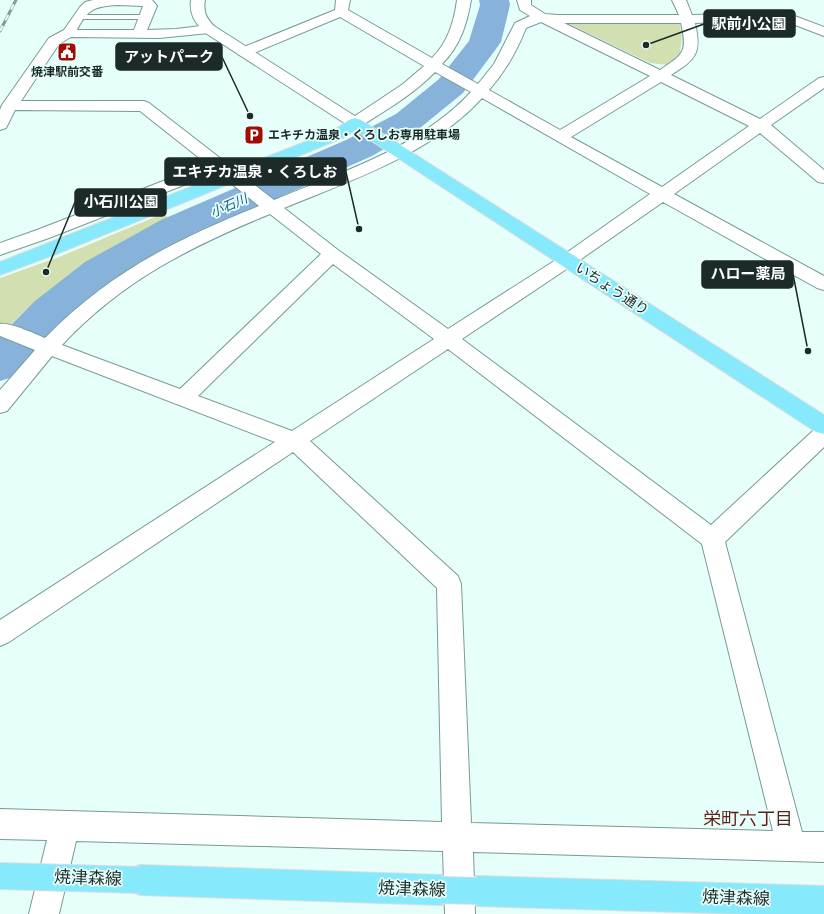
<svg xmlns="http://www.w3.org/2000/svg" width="824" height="914" font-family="'Nunito Sans','Noto Sans JP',sans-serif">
  <rect width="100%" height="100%" fill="#e7fffa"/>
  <g fill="#d1dfb1">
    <path d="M563 21H679L682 36 680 53 668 65 650 63Z"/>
    <path d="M162 214 168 217C103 250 51 283 0 335V278L59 257Z"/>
  </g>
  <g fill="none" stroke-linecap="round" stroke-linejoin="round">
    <path fill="#87b3da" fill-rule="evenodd" d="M479 0H509L510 5 501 42 496 49 463 93 420 128 372 156 189 238 115 282 65 323 16 376 0 381V336L35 301 85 262 161 220 346 140 396 114 439 79 469 41 480 5Z"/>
    <defs>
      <path id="lane" d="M77 15H146L150 17 146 19H80L76 17Z"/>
      <path id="street" d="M93 0H152L157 6 147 30 176 29 209 25 214 26 216 29 214 32 209 33 159 38 71 37 59 44 21 101H144L149 103 274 200C342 172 419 148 471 92L435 72C414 94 386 110 361 126L355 128 349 126 347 123 349 120 403 84 424 66 340 17 249 55 244 56 239 55 237 52 239 49 335 10 336 0H350L348 10 432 58C448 42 454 22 457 0H471C467 24 460 46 442 64L478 84 494 64 515 23 530 16 520 10 517 0H531V5L545 14 558 15H679L672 0H686L692 15 784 12 824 27V36L782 20 695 23C702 54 696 59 671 75L760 119 819 78 824 77V88L771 125 824 170V183L818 182 760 133 674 194 824 276V290L817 288 663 202 574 264 462 339 711 525 816 428 824 426V447L725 542 802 832H824V862L473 852 475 914H445L443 851 76 841 59 914H29L47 840 0 839V809L442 822 437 588 293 452 9 642 0 646V620L275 442 52 356 7 411 0 413V390L35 350 0 336V324C10 322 35 334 45 338 110 272 175 240 259 206L217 172 49 238 0 255V243L37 230 207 164 140 111 15 110 6 128 0 130V110L2 105 49 38 64 30 80 7 85 2ZM118 5 143 6 134 30H77C87 9 96 6 118 5ZM541 22 650 76 560 130 489 90C505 72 517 51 526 28ZM564 23H681C688 53 683 54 660 70ZM661 82 749 126 662 187 571 137ZM482 98 650 194 562 256 448 329 338 250 284 208C352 180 431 154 482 98ZM270 214 321 254 180 389 62 345C123 280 190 247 270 214ZM333 264 434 339 292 431 198 396ZM448 349 702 544 773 831 471 823 461 584 458 576 310 441Z"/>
      <path id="secondary" d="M191 0H205C203 11 206 18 214 26L361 120 363 123 361 126 355 128 349 126 204 32C195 22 189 14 191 0Z"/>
      <g id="primary">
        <path d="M355 118 361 120 824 415V434L816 432 355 130 345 137 59 253 0 275V262L333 131 349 120Z"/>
        <path d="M140 865 441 875 452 879 456 890 452 901 441 905 140 895 129 891 125 880 129 869Z"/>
        <path d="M477 876 824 886V914H746L477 906 466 902 462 891 466 880Z"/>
      </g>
    </defs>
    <use href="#lane" stroke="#769b95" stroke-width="2"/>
    <use href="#street" stroke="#769b95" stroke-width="2"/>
    <use href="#secondary" stroke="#769b95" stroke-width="2"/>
    <use href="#primary" stroke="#dbdddd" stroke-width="2"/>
    <use href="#lane" fill="#fff" fill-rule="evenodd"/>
    <use href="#street" fill="#fff" fill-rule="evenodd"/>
    <use href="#secondary" fill="#fff" fill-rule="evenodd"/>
    <use href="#primary" fill="#86e9fc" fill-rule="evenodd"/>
    <defs>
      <path id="rail" d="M0 31 16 0"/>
    </defs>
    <use href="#rail" stroke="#879b97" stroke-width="3"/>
    <use href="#rail" stroke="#e7fffa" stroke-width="2" stroke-dasharray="6" stroke-linecap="butt"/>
    <defs>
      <g id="primary-bridge">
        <path d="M0 876 140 880"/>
        <path d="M441 890 477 891"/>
      </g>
    </defs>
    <use href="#primary-bridge" stroke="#dbdddd" stroke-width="28" stroke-linecap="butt"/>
    <use href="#primary-bridge" stroke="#86e9fc" stroke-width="26"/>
  </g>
  <defs>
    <symbol id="civic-square" viewBox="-11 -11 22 22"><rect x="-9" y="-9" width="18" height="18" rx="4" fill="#a20a04" stroke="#e7fffa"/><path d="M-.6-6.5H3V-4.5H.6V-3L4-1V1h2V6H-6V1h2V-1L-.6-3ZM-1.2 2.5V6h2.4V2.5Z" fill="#fff"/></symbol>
    <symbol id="parking-square" viewBox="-11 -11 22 22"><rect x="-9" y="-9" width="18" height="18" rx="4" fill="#a20a04" stroke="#e7fffa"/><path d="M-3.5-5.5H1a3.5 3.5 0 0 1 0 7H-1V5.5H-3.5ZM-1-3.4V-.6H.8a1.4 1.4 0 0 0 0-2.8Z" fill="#fff"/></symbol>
  </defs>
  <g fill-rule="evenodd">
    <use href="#civic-square" x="56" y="41" width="22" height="22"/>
    <use href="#parking-square" x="243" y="124" width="22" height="22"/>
  </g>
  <g text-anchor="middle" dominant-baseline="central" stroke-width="3.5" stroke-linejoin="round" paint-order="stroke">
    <g font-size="12" font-weight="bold" fill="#1c2b29" stroke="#e7fffa">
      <text x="67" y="72">焼津駅前交番</text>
      <text x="268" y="135" text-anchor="start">エキチカ温泉・くろしお専用駐車場</text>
    </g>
    <g font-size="13" font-style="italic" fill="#15598b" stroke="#e7fffa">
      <text transform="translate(229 206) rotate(-24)">小石川</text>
    </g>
    <g font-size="14" fill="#1c2b29" stroke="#e7fffa">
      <text transform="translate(612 289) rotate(33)">いちょう通り</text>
    </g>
    <g font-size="17" fill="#1c2b29" stroke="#e7fffa">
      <text transform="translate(88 878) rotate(2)">焼津森線</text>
      <text transform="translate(412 889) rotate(2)">焼津森線</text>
      <text transform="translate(736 898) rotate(2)">焼津森線</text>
    </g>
    <g font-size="18" fill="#621e16" stroke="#e7fffa">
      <text x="748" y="819">栄町六丁目</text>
    </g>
  </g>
  <path fill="none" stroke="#1c2b29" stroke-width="1.5" d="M646 45L704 24M250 116L222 57M359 229L346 172M46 272L75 202M808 351L793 274"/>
  <g fill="#1c2b29" stroke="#e7fffa" stroke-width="1.5">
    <circle cx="646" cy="45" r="4"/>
    <circle cx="250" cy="116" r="4"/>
    <circle cx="359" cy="229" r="4"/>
    <circle cx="46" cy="272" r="4"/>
    <circle cx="808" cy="351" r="4"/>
  </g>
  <g fill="#1c2b29" stroke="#1c2b29" stroke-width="1.5">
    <rect x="704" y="10" width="91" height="27" rx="4"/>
    <rect x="116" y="43" width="106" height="27" rx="4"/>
    <rect x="165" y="158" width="181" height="27" rx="4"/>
    <rect x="75" y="189" width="91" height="27" rx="4"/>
    <rect x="702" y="261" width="91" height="27" rx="4"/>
  </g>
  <g font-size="15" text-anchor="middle" font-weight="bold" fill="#fff">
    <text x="749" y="29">駅前小公園</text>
    <text x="169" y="62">アットパーク</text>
    <text x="255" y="177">エキチカ温泉・くろしお</text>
    <text x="121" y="207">小石川公園</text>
    <text x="748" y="279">ハロー薬局</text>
  </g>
</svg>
